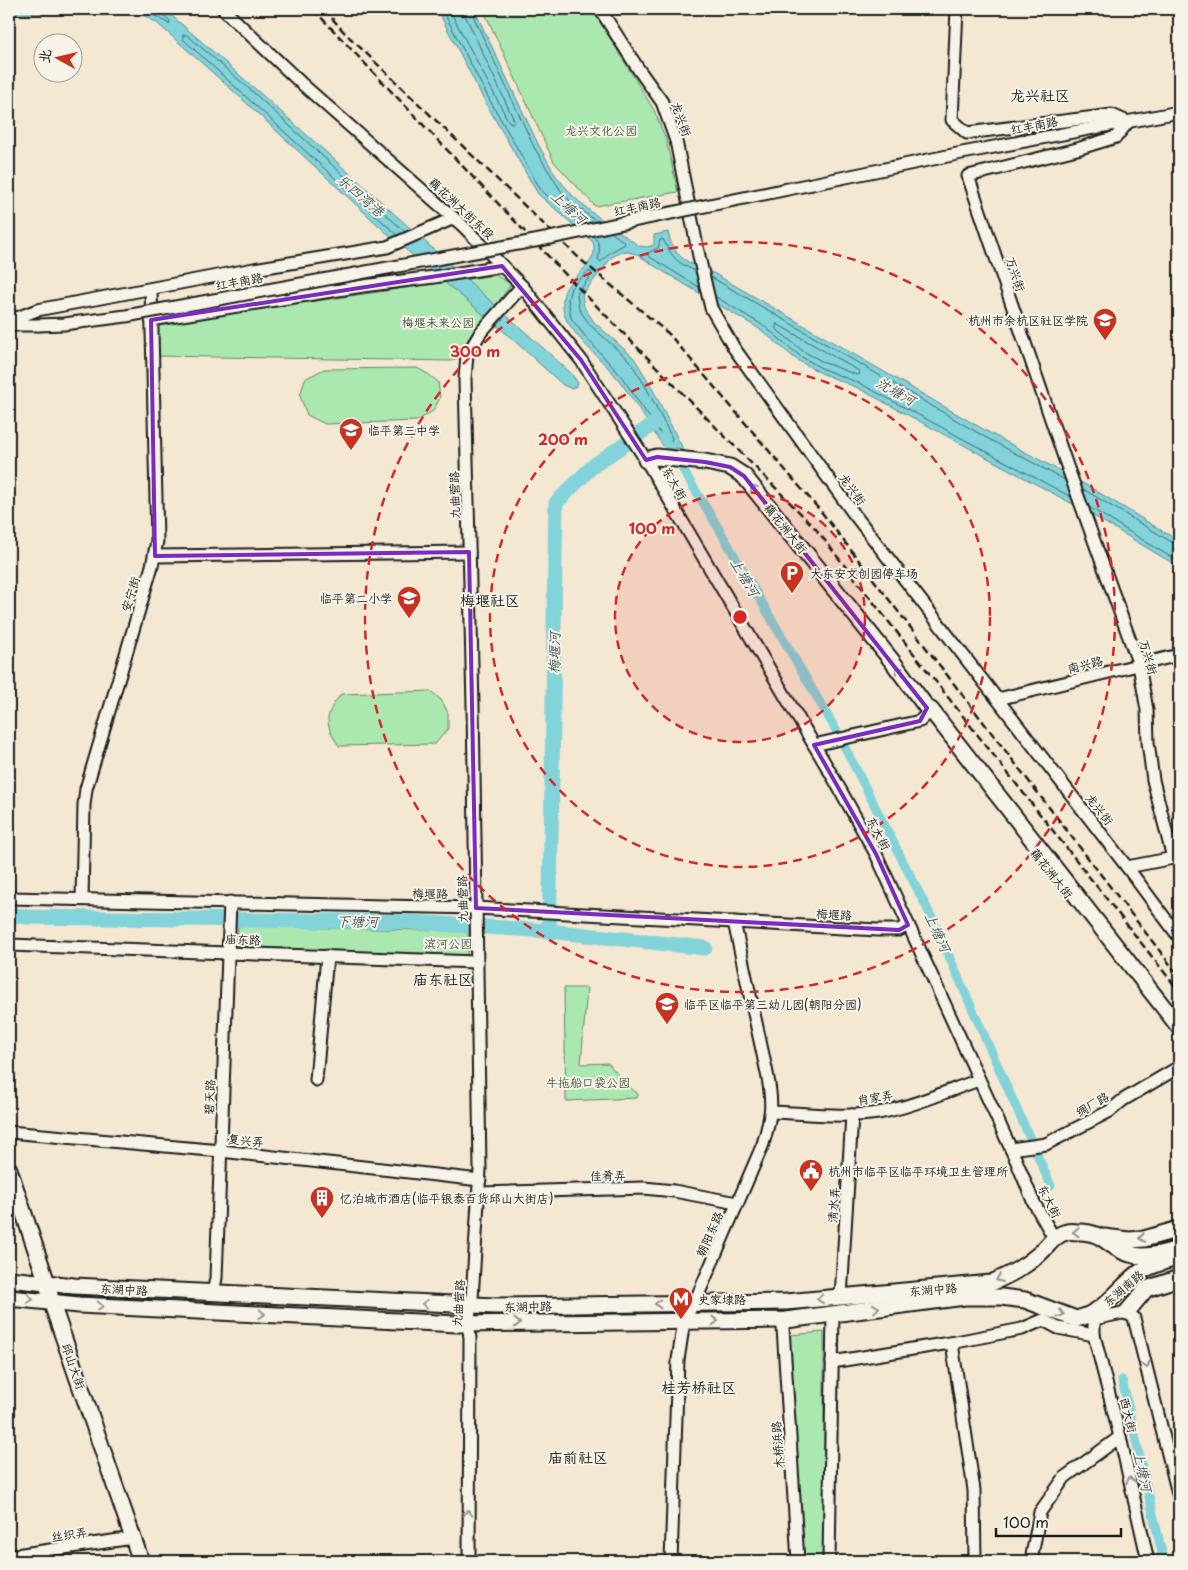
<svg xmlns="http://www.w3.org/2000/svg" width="1188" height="1570" font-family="'Playpen Sans','LXGW WenKai TC',sans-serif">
  <rect width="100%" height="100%" fill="#f5e8d2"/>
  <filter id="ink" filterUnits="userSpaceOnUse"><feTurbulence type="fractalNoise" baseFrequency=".02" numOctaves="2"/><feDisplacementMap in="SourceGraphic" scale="10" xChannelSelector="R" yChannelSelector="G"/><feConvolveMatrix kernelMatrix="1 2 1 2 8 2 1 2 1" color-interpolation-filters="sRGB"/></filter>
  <g filter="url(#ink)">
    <g fill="#abe8af" stroke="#648266">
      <path d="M483 9H592L654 110 666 139 678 192 595 206 554 162Z"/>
      <path d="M495 275 511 284 461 357 451 361 157 356 158 324Z"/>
      <path d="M417 368 428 374 438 382 440 398 433 411 417 421 325 424 307 415 300 396 305 379 324 369Z"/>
      <path d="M431 691 442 701 448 713V729L435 744 339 746C324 723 324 716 341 694Z"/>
      <path d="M238 926 468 931 467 957 237 946Z"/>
      <path d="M564 988H587L581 1064 608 1063 626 1084 638 1094 637 1098 566 1101Z"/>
      <path d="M824 1332V1561H802L790 1335Z"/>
    </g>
    <g fill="#82d3da" stroke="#598a8e">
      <path d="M9 9H164C302 128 435 252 571 373L578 383 576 386 572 389 563 385 509 336 392 238 241 98 157 23 143 15 112 10 9 15Z"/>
      <path d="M437 9H474L539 146 556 176 574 197 590 211 639 246 647 247 654 245V235L668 232C674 261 691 263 715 274L988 432 1088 486 1179 541V567L1082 509 858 388 821 373 797 360 761 330 656 267 637 254 623 251 612 257 582 295 584 307 594 322 634 358 650 384 683 449 663 446C648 423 634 400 618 379 602 359 580 343 567 321 564 315 562 306 563 299 565 274 601 268 593 242L538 194 484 100Z"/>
    </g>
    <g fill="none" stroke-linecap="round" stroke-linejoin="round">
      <g stroke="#456568" stroke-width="1">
        <path d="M139 9 145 10 169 24 170 21 162 14 161 9"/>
        <path d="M442 9 488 97 541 190 581 225"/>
        <path d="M449 9 509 122 513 123 514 120 465 15 463 9"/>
        <path d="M470 9 535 149 561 191 570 201 596 221"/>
        <path d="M397 235 183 39V35H187L254 93 405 232"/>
        <path d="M593 236C601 243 600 251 598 259L601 262 609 253 625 244 624 242 611 232"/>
        <path d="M695 271C676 262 672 257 663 239L660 240 658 248 648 253V256L699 287"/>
        <path d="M588 272H591V275L577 294 579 309 590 325 630 361 646 387 672 438 671 441 665 440 621 376 584 335 571 318 568 299 571 288Z"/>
        <path d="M711 277 985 437 1065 480"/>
        <path d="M716 297 764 326 800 356 823 369 861 384 1071 497"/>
        <path d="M777 324 859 371 860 374 857 375 825 363 803 351 776 329Z"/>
        <path d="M1083 489 1175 544 1179 545"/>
        <path d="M1089 507 1179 562"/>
      </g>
      <g stroke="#82d3da" stroke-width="9">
        <path d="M663 437 719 529 836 730 932 918 1051 1186"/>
        <path d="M1122 1380 1164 1561"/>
      </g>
      <g stroke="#82d3da" stroke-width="15">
        <path d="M9 914 27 917 410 922 549 931 705 948"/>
        <path d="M549 931C553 788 553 645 556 503L593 466 655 423"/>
      </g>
      <defs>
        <g id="minor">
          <path d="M223 9 301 83 463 226 522 286 581 360 646 460 833 777 876 854 1016 1160 1033 1201 1054 1238"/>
          <path d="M600 9 639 70 662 102 676 141 700 261 711 308 734 348 854 514 1127 867 1179 937"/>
          <path d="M957 9 952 120 967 133 1112 115 1128 122 1116 137 1077 149 968 176 1066 463 1139 665 1147 710 1148 742 1153 780 1173 858"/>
          <path d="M812 184 962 153 1179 112"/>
          <path d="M151 320 363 286 434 277 502 266"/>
          <path d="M9 321 37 310 254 269 387 247 454 218"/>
          <path d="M9 325H39"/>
          <path d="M155 556 469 552"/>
          <path d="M998 699 1179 655"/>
          <path d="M814 745 920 721 931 710"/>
          <path d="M1127 867 1179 857"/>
          <path d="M9 898 476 908 878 930H899L908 925"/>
          <path d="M82 899 84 805 86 789 152 566 157 541 151 289"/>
          <path d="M9 945 477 962"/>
          <path d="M316 1080 327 956"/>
          <path d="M771 1112C806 1113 843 1118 878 1113 912 1107 947 1091 979 1080"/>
          <path d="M9 1132 221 1151 480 1180"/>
          <path d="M1011 1149 1046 1144 1110 1111 1123 1100 1179 1067"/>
          <path d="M479 1193 644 1188 674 1191 737 1203"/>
          <path d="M213 1293 216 1278 230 902"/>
          <path d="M841 1297 852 1115"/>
          <path d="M783 1328 798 1561"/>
          <path d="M952 1343 974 1490 975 1561"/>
          <path d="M832 1362 956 1342 1022 1329 1043 1320 1058 1328 1094 1335"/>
          <path d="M9 1556 133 1538"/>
          <path d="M469 1561 470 1338 468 1324 472 1299 480 1169 473 706 465 379 467 355 481 332 522 286"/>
          <path d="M671 1561 678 1360 684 1321 698 1295 763 1144C772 1114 773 1103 767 1073L734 922"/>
          <path d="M829 1561 833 1314"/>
          <path d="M1031 1561 1040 1512 1065 1477 1120 1437"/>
          <path d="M1148 1561 1120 1437 1094 1335V1319L1127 1312 1134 1318 1179 1498"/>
        </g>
        <g id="major">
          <path d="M646 460 657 457 705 462 730 467 744 476 892 661 927 708 931 710 1179 1027"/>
          <path d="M9 1169 47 1283 53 1307 141 1561"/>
          <path d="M1104 1237 1129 1240 1144 1239 1179 1229"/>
          <path d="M9 1279 74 1286 495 1306 786 1302 991 1283C1009 1275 1023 1268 1038 1255 1048 1247 1053 1235 1067 1232 1071 1231 1075 1232 1079 1232 1106 1232 1107 1248 1130 1254 1146 1259 1163 1253 1179 1249"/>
          <path d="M9 1298 79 1305 457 1324 786 1320 965 1297H1001L1025 1300 1076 1319C1105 1313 1119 1287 1140 1272 1149 1266 1162 1262 1173 1259"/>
          <path d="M1127 1312 1146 1289 1179 1278"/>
        </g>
      </defs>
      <use href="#minor" stroke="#1c1c1c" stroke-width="15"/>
      <use href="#major" stroke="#1c1c1c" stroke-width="19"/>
      <use href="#minor" stroke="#f7f3e8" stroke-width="11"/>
      <use href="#major" stroke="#f7f3e8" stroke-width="15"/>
      <g stroke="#1c1c1c" stroke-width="2.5" stroke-dasharray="8 4" stroke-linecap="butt">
        <path d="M313 9 568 277 815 528 1179 991"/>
        <path d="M324 9 344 32 580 259 669 334 823 514 1179 976"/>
      </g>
      <defs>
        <path id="minor-bridge" d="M39 325 64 324 126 316 540 240 812 184"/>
      </defs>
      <use href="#minor-bridge" stroke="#1c1c1c" stroke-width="15" stroke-linecap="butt"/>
      <use href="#minor-bridge" stroke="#f7f3e8" stroke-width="11"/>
    </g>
    <defs><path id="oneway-chevron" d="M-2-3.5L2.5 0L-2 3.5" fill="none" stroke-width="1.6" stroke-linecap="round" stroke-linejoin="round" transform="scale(1.25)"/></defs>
    <g stroke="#94928c">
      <use href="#oneway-chevron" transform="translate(753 488) rotate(-129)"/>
      <use href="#oneway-chevron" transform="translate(898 669) rotate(-127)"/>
      <use href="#oneway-chevron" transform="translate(1076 1232) rotate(179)"/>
      <use href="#oneway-chevron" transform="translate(1142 1238) rotate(170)"/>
      <use href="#oneway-chevron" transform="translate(999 1279) rotate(157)"/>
      <use href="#oneway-chevron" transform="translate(30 1299) rotate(6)"/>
      <use href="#oneway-chevron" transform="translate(820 1299) rotate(175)"/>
      <use href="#oneway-chevron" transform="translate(425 1304) rotate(-177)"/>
      <use href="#oneway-chevron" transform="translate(658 1304) rotate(179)"/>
      <use href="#oneway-chevron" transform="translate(100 1306) rotate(3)"/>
      <use href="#oneway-chevron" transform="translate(876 1308) rotate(-7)"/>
      <use href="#oneway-chevron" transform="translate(262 1314) rotate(3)"/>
      <use href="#oneway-chevron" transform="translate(1061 1314) rotate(17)"/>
      <use href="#oneway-chevron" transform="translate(715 1321) rotate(-1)"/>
      <use href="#oneway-chevron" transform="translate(517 1323) rotate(-1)"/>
      <use href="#oneway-chevron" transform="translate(1146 1365) rotate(76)"/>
      <use href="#oneway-chevron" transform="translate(1130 1480) rotate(-103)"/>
      <use href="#oneway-chevron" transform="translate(468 1513) rotate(-90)"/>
    </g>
  </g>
  <path fill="none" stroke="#7b2cbf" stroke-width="4" stroke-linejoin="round" d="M502 266 581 360 646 460 657 457 705 462 730 467 744 476 927 708 920 721 814 745 876 854 908 925 899 930 476 908 469 552 155 556 151 320Z"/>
  <circle cx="740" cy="617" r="125" fill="#d62828" fill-opacity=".12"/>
  <g fill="none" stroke="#d62828" stroke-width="2.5" stroke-dasharray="9 6">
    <circle cx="740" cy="617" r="125"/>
    <circle cx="740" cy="617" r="250"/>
    <circle cx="740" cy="617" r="375"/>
  </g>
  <defs>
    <symbol id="school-pin" viewBox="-11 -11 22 30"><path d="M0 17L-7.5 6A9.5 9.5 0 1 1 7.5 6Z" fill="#c8321e" stroke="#f7f3e8"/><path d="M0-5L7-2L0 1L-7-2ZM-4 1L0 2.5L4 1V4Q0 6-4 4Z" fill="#fff"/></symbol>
    <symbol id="parking-pin" viewBox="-11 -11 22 30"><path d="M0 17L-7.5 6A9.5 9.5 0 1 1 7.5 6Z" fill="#c8321e" stroke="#f7f3e8"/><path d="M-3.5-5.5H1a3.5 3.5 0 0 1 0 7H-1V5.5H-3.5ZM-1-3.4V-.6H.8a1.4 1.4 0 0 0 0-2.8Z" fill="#fff"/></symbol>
    <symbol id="civic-pin" viewBox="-11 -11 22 30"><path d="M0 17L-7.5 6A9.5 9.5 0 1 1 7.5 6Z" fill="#c8321e" stroke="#f7f3e8"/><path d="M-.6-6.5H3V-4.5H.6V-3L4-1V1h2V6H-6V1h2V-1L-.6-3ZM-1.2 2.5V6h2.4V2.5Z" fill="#fff"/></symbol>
    <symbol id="building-pin" viewBox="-11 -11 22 30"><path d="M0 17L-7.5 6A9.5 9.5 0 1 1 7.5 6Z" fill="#c8321e" stroke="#f7f3e8"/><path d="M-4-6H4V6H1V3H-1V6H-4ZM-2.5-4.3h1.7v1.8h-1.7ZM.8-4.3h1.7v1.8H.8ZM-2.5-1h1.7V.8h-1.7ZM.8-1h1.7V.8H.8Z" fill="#fff"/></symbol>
    <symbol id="metro-pin" viewBox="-11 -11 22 30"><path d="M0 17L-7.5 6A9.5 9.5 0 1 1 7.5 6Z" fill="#c8321e" stroke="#f7f3e8"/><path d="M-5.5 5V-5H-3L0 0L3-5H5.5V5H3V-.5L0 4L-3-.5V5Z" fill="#fff"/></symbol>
  </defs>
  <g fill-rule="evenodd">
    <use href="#school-pin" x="1091" y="306" width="28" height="38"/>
    <use href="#school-pin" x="337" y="416" width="28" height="38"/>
    <use href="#parking-pin" x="778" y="559" width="28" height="38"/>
    <use href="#school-pin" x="395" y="584" width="28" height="38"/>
    <use href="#school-pin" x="653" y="990" width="28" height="38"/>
    <use href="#civic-pin" x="797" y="1157" width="28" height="38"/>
    <use href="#building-pin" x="308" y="1184" width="28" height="38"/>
    <use href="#metro-pin" x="667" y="1285" width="28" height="38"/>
  </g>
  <g text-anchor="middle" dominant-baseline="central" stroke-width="4" stroke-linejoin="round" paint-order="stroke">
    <g font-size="12" fill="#1c1c1c" stroke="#f7f3e8">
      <text transform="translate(682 119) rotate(70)">龙兴街</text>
      <text transform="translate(1034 125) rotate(-11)">红丰南路</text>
      <text transform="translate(637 206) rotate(-12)">红丰南路</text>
      <text transform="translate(462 208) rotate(43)">藕花洲大街东段</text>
      <text transform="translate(1016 274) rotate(71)">万兴街</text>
      <text transform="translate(239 281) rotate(-10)">红丰南路</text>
      <text transform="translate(675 483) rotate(60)">东大街</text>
      <text transform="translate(853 489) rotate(54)">龙兴街</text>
      <text transform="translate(454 495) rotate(-91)">九曲营路</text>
      <text transform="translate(786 528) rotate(51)">藕花洲大街</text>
      <text transform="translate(130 594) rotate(-73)">安宁街</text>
      <text transform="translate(1149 657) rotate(74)">万兴街</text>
      <text transform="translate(1085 664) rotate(-14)">南兴路</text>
      <text transform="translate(1100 809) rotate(52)">龙兴街</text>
      <text transform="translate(879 833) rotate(62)">东大街</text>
      <text transform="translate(1052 873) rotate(52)">藕花洲大街</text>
      <text transform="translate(430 893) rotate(1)">梅堰路</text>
      <text transform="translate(462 899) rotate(-91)">九曲营路</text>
      <text transform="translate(834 914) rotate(3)">梅堰路</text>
      <text transform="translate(243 939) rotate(2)">庙东路</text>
      <text transform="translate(209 1097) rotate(-88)">碧天路</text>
      <text transform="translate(875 1097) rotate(-9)">肖家弄</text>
      <text transform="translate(1092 1104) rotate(-30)">绸厂路</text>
      <text transform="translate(246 1140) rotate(6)">复兴弄</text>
      <text transform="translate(608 1175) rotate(-1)">佳肴弄</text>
      <text transform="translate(1050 1201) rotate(63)">东大街</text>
      <text transform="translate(833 1205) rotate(-86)">清水弄</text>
      <text transform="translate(709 1234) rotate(-66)">朝阳东路</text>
      <text transform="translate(1123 1288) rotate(-40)">东湖南路</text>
      <text transform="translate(124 1289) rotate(3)">东湖中路</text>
      <text transform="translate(933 1289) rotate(-5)">东湖中路</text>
      <text transform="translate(458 1303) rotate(-86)">九曲营路</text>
      <text transform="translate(528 1306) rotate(-1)">东湖中路</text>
      <text transform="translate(74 1366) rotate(71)">邱山大街</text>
      <text transform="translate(1129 1415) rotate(76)">西大街</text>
      <text transform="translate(777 1445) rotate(-94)">木桥浜路</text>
      <text transform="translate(69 1534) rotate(-8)">丝织弄</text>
    </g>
    <g font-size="12" fill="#475948" stroke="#f7f3e8">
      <text x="601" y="130">龙兴文化公园</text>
      <text x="438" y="322">梅堰未来公园</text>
      <text x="448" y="943">滨河公园</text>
      <text x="588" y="1082">牛拖船口袋公园</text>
    </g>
    <g font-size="12" fill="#1c1c1c" stroke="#f7f3e8" text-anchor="start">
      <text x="1088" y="320" text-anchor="end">杭州市余杭区社区学院</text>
      <text x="368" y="430">临平第三中学</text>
      <text x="810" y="573">大东安文创园停车场</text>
      <text x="392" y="598" text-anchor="end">临平第二小学</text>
      <text x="684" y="1004">临平区临平第三幼儿园(朝阳分园)</text>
      <text x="828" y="1171">杭州市临平区临平环境卫生管理所</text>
      <text x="340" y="1198">忆泊城市酒店(临平银泰百货邱山大街店)</text>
      <text x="698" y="1299">史家埭路</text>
    </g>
    <g font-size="14" font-style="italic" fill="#405c5e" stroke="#f7f3e8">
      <text transform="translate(361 195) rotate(41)">乐四湾港</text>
      <text transform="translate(569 207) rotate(42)">上塘河</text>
      <text transform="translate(896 391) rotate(29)">沈塘河</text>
      <text transform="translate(745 577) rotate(59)">上塘河</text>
      <text transform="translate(554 653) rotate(-89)">梅堰河</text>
      <text transform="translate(357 921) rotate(1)">下塘河</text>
      <text transform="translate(938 932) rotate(65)">上塘河</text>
      <text transform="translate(1143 1471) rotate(77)">上塘河</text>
    </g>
    <g font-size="15" fill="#1c1c1c" stroke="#f7f3e8">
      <text x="1040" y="94">龙兴社区</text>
      <text x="490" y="599">梅堰社区</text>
      <text x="443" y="978">庙东社区</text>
      <text x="699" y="1386">桂芳桥社区</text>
      <text x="578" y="1456">庙前社区</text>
    </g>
  </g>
  <circle cx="740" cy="617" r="8" fill="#d62828" stroke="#f7f3e8" stroke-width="2.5"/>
  <g font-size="15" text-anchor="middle" font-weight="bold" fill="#d62828" stroke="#f7f3e8" stroke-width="4" stroke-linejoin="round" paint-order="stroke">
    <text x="475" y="357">300 m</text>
    <text x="563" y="445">200 m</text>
    <text x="652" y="534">100 m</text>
  </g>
  <rect width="1188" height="1570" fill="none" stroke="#f7f3e8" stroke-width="30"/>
  <rect x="15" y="15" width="1158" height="1540" fill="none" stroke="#1c1c1c" stroke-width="2" filter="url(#ink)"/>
  <g transform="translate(58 58) rotate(278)"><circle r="24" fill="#f7f3e8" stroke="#9f9d96"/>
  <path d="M0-4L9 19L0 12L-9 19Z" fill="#c8321e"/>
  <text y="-8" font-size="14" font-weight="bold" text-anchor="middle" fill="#1c1c1c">北</text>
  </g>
  <path d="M996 1528v8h125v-8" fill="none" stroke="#1c1c1c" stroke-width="2.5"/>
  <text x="1003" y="1528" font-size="15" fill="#1c1c1c" stroke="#f7f3e8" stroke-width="4" paint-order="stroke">100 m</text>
</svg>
